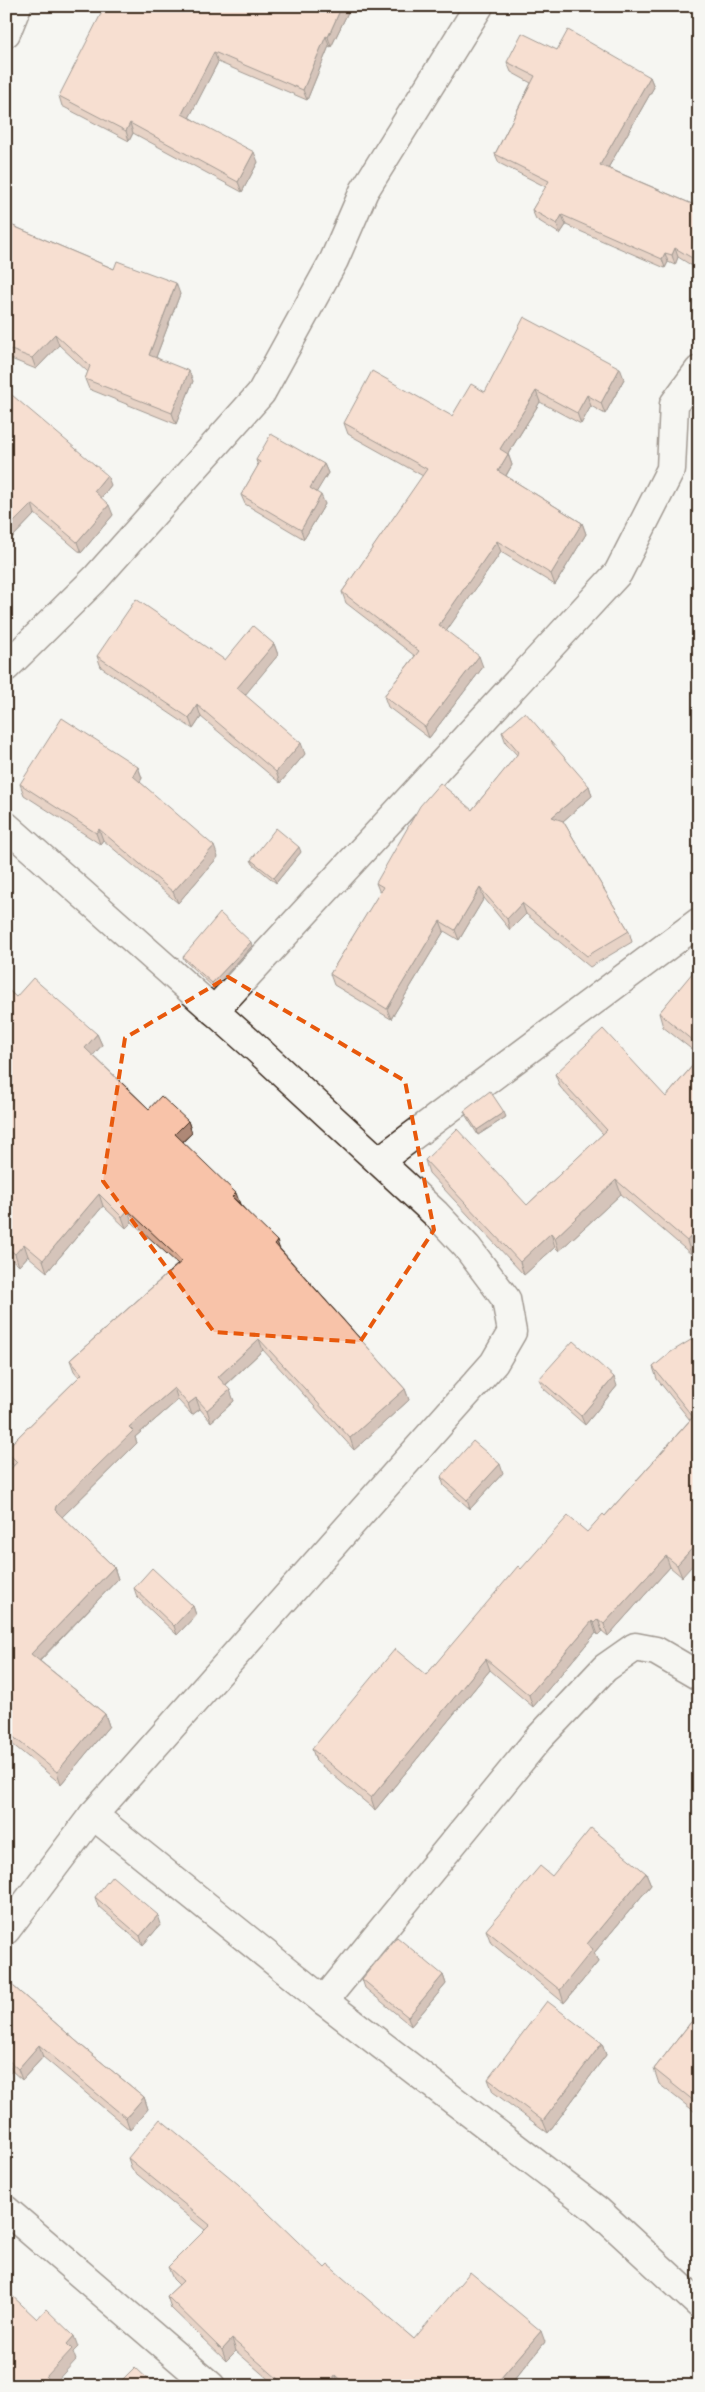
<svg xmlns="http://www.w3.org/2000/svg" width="705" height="2392" font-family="Pangolin,sans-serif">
  <rect width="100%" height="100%" fill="#f6f6f2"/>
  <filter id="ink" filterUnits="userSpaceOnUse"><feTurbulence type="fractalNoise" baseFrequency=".02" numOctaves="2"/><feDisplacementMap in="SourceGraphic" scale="10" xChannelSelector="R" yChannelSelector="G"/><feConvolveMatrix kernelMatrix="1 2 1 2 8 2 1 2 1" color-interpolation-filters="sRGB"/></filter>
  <g filter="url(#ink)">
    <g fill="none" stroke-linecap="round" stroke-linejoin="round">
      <defs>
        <g id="street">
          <path d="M6 33 17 6"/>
          <path d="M6 667 96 578 261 393 334 260 364 191 479 6"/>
          <path d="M6 826 257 1049 436 1214 467 1247 506 1299 512 1332 494 1363 93 1815 6 1930"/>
          <path d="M214 1011 618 573 671 469 674 404 699 370"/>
          <path d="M379 1161 699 922"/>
          <path d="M93 1815 324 2001 597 2210 699 2304"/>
          <path d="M324 2001 539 1738 605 1668 635 1647 656 1651 699 1676"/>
          <path d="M6 2210 211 2386"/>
        </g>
      </defs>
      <use href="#street" stroke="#3b2a1e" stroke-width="31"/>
      <use href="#street" stroke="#f6f6f2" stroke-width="28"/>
    </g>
    <g fill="#d5a891" stroke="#3b2a1e">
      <path d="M351 6 331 47 329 46 307 100 218 62 189 117 258 162 242 192 133 133 129 141 62 106 59 96 126 12Z"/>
      <path d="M557 50 650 77 654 87 608 168 699 207V270L678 257 675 265 668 262 665 268 566 225 560 234 536 219 532 210 546 187 499 163 495 154 531 83 511 72 507 62Z"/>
      <path d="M6 223 114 269 180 294 156 357 193 381 176 424 89 389 85 379 88 372 59 345 36 369 6 357Z"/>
      <path d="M624 379 605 414 591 406 581 424 540 402 508 454 512 465 506 476 582 523 586 534 555 585 501 552 446 631 483 667 429 738 388 707 384 696 415 656 346 603 342 592 423 476 348 434 344 423 452 416 485 392Z"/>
      <path d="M6 390 111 485 101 498 113 515 81 553 35 514 6 544Z"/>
      <path d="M256 460 324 464 328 473 316 492 325 504 304 539 245 504 241 495 258 466Z"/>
      <path d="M274 644 278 655 244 695 305 754 280 783 201 717 193 729 101 667 97 656 225 660Z"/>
      <path d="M502 732 589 786 592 796 563 821 629 931 632 942 590 967 526 914 510 930 484 898 459 940 444 931 391 1019 334 985 330 974 380 893 376 883 472 810 517 755 506 743Z"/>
      <path d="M138 767 142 778 140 782 218 857 178 903 103 840 100 844 24 795 20 784Z"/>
      <path d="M301 852 276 883 253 864 251 860Z"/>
      <path d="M252 946 214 988 185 961 183 957Z"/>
      <path d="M699 966V1055L663 1027 659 1013Z"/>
      <path d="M6 988 16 997 97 1034 102 1045 93 1055 149 1109 188 1121 192 1133 183 1142 240 1204 405 1389 409 1400 354 1450 263 1350 226 1385 234 1401 211 1422 200 1409 192 1415 178 1400 135 1437 137 1443 62 1517 114 1567 118 1579 40 1661 105 1714 109 1726 61 1784 6 1739V1474L14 1466 9 1461 6 1453V1449L79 1377 74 1371 70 1360 178 1264 132 1222 126 1228 103 1206 47 1272 28 1256 19 1266 6 1254Z"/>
      <path d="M699 1058V1253L695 1250 691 1254 621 1194 559 1251 555 1247 524 1275 429 1173 425 1160 527 1205 603 1134 560 1087 555 1074 666 1097Z"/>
      <path d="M464 1111 506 1117 478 1135 466 1116Z"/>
      <path d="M699 1335 682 1577 670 1567 608 1636 602 1631 598 1635 596 1633 533 1707 490 1670 375 1810 316 1761 312 1749 426 1675 521 1569 587 1532 605 1516 690 1420 657 1379 653 1367Z"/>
      <path d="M539 1379 617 1386 585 1425 543 1388Z"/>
      <path d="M503 1473 470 1509 444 1486 441 1477Z"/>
      <path d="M134 1588 193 1606 196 1615 177 1635 137 1597Z"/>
      <path d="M646 1873 651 1885 594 1953 598 1962 564 2003 491 1943 486 1930Z"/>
      <path d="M95 1897 161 1924 143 1945 98 1906Z"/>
      <path d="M443 1975 446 1984 411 2026 365 1988 362 1979Z"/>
      <path d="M6 1980 83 2047 144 2097 148 2109 130 2130 43 2057 22 2080 12 2071 6 2077Z"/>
      <path d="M699 2012V2115L659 2084 654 2069Z"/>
      <path d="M602 2043 606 2055 548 2133 493 2092 488 2079Z"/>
      <path d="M128 2158 325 2268 414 2339 545 2342 509 2386H276L236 2351 226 2361 171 2308 167 2296 179 2285 173 2279 168 2267 205 2230 132 2170Z"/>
    </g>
    <g fill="#ae8876" stroke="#3b2a1e">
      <path d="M342 6H351L331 47 328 37Z"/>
      <path d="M326 36 329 46 307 100 303 90Z"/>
      <path d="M214 52 218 62 186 124 182 114Z"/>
      <path d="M650 77 654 87 604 175 600 165Z"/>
      <path d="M130 123 133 133 129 141 126 131Z"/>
      <path d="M254 152 258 162 242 192 238 182Z"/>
      <path d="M562 215 566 225 560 234 557 224Z"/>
      <path d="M675 248 678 257 675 265 672 255Z"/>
      <path d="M665 253 668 262 665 268 662 259Z"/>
      <path d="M176 283 180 294 153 365 149 355Z"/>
      <path d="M55 334 59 345 36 369 32 358Z"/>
      <path d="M620 368 624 379 605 414 601 403Z"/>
      <path d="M189 371 193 381 176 424 172 413Z"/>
      <path d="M536 391 540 402 504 460 500 449Z"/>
      <path d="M587 395 591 406 581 424 577 413Z"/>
      <path d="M508 454 512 465 502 482 498 471Z"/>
      <path d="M324 464 328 473 313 498 310 488Z"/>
      <path d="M107 475 111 485 98 502 94 491Z"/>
      <path d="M321 495 325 504 304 539 301 530Z"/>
      <path d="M32 504 35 514 6 544V530Z"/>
      <path d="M109 505 113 515 81 553 77 542Z"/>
      <path d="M582 523 586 534 555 585 551 574Z"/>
      <path d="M497 541 501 552 443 636 439 625Z"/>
      <path d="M6 556 9 564 6 567Z"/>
      <path d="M274 644 278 655 241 700 237 688Z"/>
      <path d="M479 656 483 667 429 738 425 727Z"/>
      <path d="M197 705 201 717 193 729 189 718Z"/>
      <path d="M301 743 305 754 280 783 276 772Z"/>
      <path d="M138 767 142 778 137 787 133 776Z"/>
      <path d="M589 786 592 796 556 827 552 817Z"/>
      <path d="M99 829 103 840 100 844 96 833Z"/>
      <path d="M214 846 218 857 178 903 173 892Z"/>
      <path d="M299 847 301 852 276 883 274 878Z"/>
      <path d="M480 888 484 898 459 940 455 930Z"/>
      <path d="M522 903 526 914 510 930 507 919Z"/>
      <path d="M440 921 444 931 391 1019 387 1009Z"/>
      <path d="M251 942 252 946 214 988 212 983Z"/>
      <path d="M97 1034 102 1045 90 1059 85 1048Z"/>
      <path d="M504 1112 506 1117 478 1135 477 1130Z"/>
      <path d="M188 1121 192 1133 179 1145 175 1134Z"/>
      <path d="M616 1180 621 1194 559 1251 555 1238Z"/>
      <path d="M236 1193 240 1204 232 1197Z"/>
      <path d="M99 1194 103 1206 47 1272 43 1260Z"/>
      <path d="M128 1210 132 1222 126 1228 122 1217Z"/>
      <path d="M551 1233 555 1247 524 1275 520 1262Z"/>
      <path d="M690 1237 695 1250 691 1254 687 1241Z"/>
      <path d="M277 1241 281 1253 275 1244Z"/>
      <path d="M24 1244 28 1256 19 1266 15 1254Z"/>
      <path d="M259 1339 263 1350 222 1388 218 1377Z"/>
      <path d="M614 1377 617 1386 585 1425 581 1416Z"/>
      <path d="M174 1388 178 1400 135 1437 137 1443 61 1518 55 1510 56 1506 129 1427Z"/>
      <path d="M405 1389 409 1400 354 1450 350 1438Z"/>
      <path d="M230 1390 234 1401 211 1422 207 1410Z"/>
      <path d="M196 1398 200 1409 192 1415 188 1404Z"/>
      <path d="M500 1464 503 1473 470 1509 467 1500Z"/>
      <path d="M699 1541V1558L682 1577 677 1565Z"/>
      <path d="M666 1556 670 1567 608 1636 604 1624Z"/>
      <path d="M114 1567 118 1579 35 1665 31 1654Z"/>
      <path d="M193 1606 196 1615 177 1635 174 1626Z"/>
      <path d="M598 1619 602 1631 598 1635 594 1623Z"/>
      <path d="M592 1621 596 1633 533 1707 529 1695Z"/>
      <path d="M486 1659 490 1670 375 1810 371 1798Z"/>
      <path d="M105 1714 109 1726 61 1784 57 1772Z"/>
      <path d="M646 1873 651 1885 594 1953 598 1962 564 2003 560 1990 587 1944Z"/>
      <path d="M158 1915 161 1924 143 1945 140 1936Z"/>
      <path d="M443 1975 446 1984 411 2026 408 2017Z"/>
      <path d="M602 2043 606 2055 548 2133 543 2121Z"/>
      <path d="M39 2045 43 2057 22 2080 18 2069Z"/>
      <path d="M7 2059 12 2071 6 2077V2060Z"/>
      <path d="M144 2097 148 2109 130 2130 126 2118Z"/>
      <path d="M541 2331 545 2342 509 2386H494Z"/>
      <path d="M74 2336 78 2347 73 2352 76 2360 52 2386 46 2377 67 2344Z"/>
      <path d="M232 2339 236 2351 226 2361 222 2350Z"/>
      <path d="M336 2375 340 2386H327Z"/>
    </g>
    <g fill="#f8c3a9" stroke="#3b2a1e">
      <path d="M105 6H114L126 12 128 6H342L328 37 326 36 303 90 214 52 182 114 254 152 238 182 130 123 126 131 59 96Z"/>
      <path d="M568 30 650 77 600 165 699 207V262L675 248 672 255 665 253 662 259 562 215 557 224 532 210 549 181 495 154 535 76 507 62 522 33 557 50Z"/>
      <path d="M6 223 114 269 117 261 176 283 149 355 189 371 172 413 85 379 90 366 55 334 32 358 6 348Z"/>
      <path d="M524 317 620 368 601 403 587 395 577 413 536 391 500 449 508 454 498 471 582 523 551 574 497 541 439 625 479 656 425 727 384 696 419 651 342 592 427 469 344 423 372 371 452 416 471 384 485 392Z"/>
      <path d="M6 390 107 475 94 491 109 505 77 542 32 504 6 530Z"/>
      <path d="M271 434 324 464 310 488 321 495 301 530 241 495 260 462 256 460Z"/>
      <path d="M136 599 225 660 253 626 274 644 237 688 301 743 276 772 197 705 189 718 97 656Z"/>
      <path d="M525 712 589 786 552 817 563 821 629 931 587 956 522 903 507 919 480 888 455 930 440 921 387 1009 330 974 383 887 376 883 420 806 440 783 472 810 519 752 502 732Z"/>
      <path d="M62 718 138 767 133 776 214 846 173 892 99 829 96 833 20 784Z"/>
      <path d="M276 828 299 847 274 878 251 860Z"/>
      <path d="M220 913 251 942 212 983 183 957Z"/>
      <path d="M698 966H699V1046L659 1013Z"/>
      <path d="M33 978 97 1034 85 1048 149 1109 161 1096 188 1121 175 1134 236 1193 232 1197 277 1241 275 1244 405 1389 350 1438 259 1339 218 1377 230 1390 207 1410 196 1398 188 1404 174 1388 129 1427 133 1431 56 1506 55 1510 114 1567 31 1654 105 1714 57 1772 6 1731V1474L17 1462 6 1451V1449L82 1374 70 1360 182 1261 128 1210 122 1217 99 1194 43 1260 24 1244 15 1254 6 1246V988L16 997Z"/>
      <path d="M603 1029 666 1097 699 1058V1244L690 1237 687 1241 616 1180 555 1238 551 1233 520 1262 425 1160 457 1129 527 1205 607 1130 555 1074Z"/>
      <path d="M490 1091 504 1112 477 1130 464 1111Z"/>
      <path d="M699 1335V1541L677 1565 666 1556 604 1624 598 1619 594 1623 592 1621 529 1695 486 1659 371 1798 312 1749 395 1649 426 1675 518 1566 521 1569 568 1516 587 1532 603 1514 605 1516 693 1417 653 1367 671 1352Z"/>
      <path d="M573 1341 614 1377 581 1416 539 1379Z"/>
      <path d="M473 1441 500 1464 467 1500 441 1477Z"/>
      <path d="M152 1568 193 1606 174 1626 134 1588Z"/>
      <path d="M591 1828 646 1873 587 1944 593 1949 560 1990 486 1930 540 1866 552 1876Z"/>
      <path d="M112 1876 158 1915 140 1936 95 1897Z"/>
      <path d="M397 1937 443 1975 408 2017 362 1979Z"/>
      <path d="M6 1980 83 2047 144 2097 126 2118 39 2045 18 2069 7 2059 6 2060Z"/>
      <path d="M547 2001 602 2043 543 2121 488 2079Z"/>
      <path d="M699 2012V2105L654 2069Z"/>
      <path d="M160 2119 238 2184 325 2268 328 2265 414 2339 470 2272 541 2331 494 2386H348L336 2375 327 2386H286L232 2339 222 2350 167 2296 183 2281 168 2267 210 2225 128 2158Z"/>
      <path d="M8 2292 37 2319 46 2309 74 2336 67 2344 72 2349 46 2377 54 2386H6V2294Z"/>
      <path d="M135 2367 155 2386H116Z"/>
    </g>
  </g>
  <path d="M0 0H705V2392H0ZM228 977 405 1081 434 1230 360 1342 214 1332 103 1181 125 1038Z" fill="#f6f6f2" fill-opacity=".55" fill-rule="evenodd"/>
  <path fill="none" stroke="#e8590c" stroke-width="4" stroke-dasharray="10 6" stroke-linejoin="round" d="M228 977 405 1081 434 1230 360 1342 214 1332 103 1181 125 1038Z"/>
  <rect width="705" height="2392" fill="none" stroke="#f6f6f2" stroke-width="25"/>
  <rect x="12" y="12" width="680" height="2367" fill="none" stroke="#3b2a1e" stroke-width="2" filter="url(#ink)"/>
</svg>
